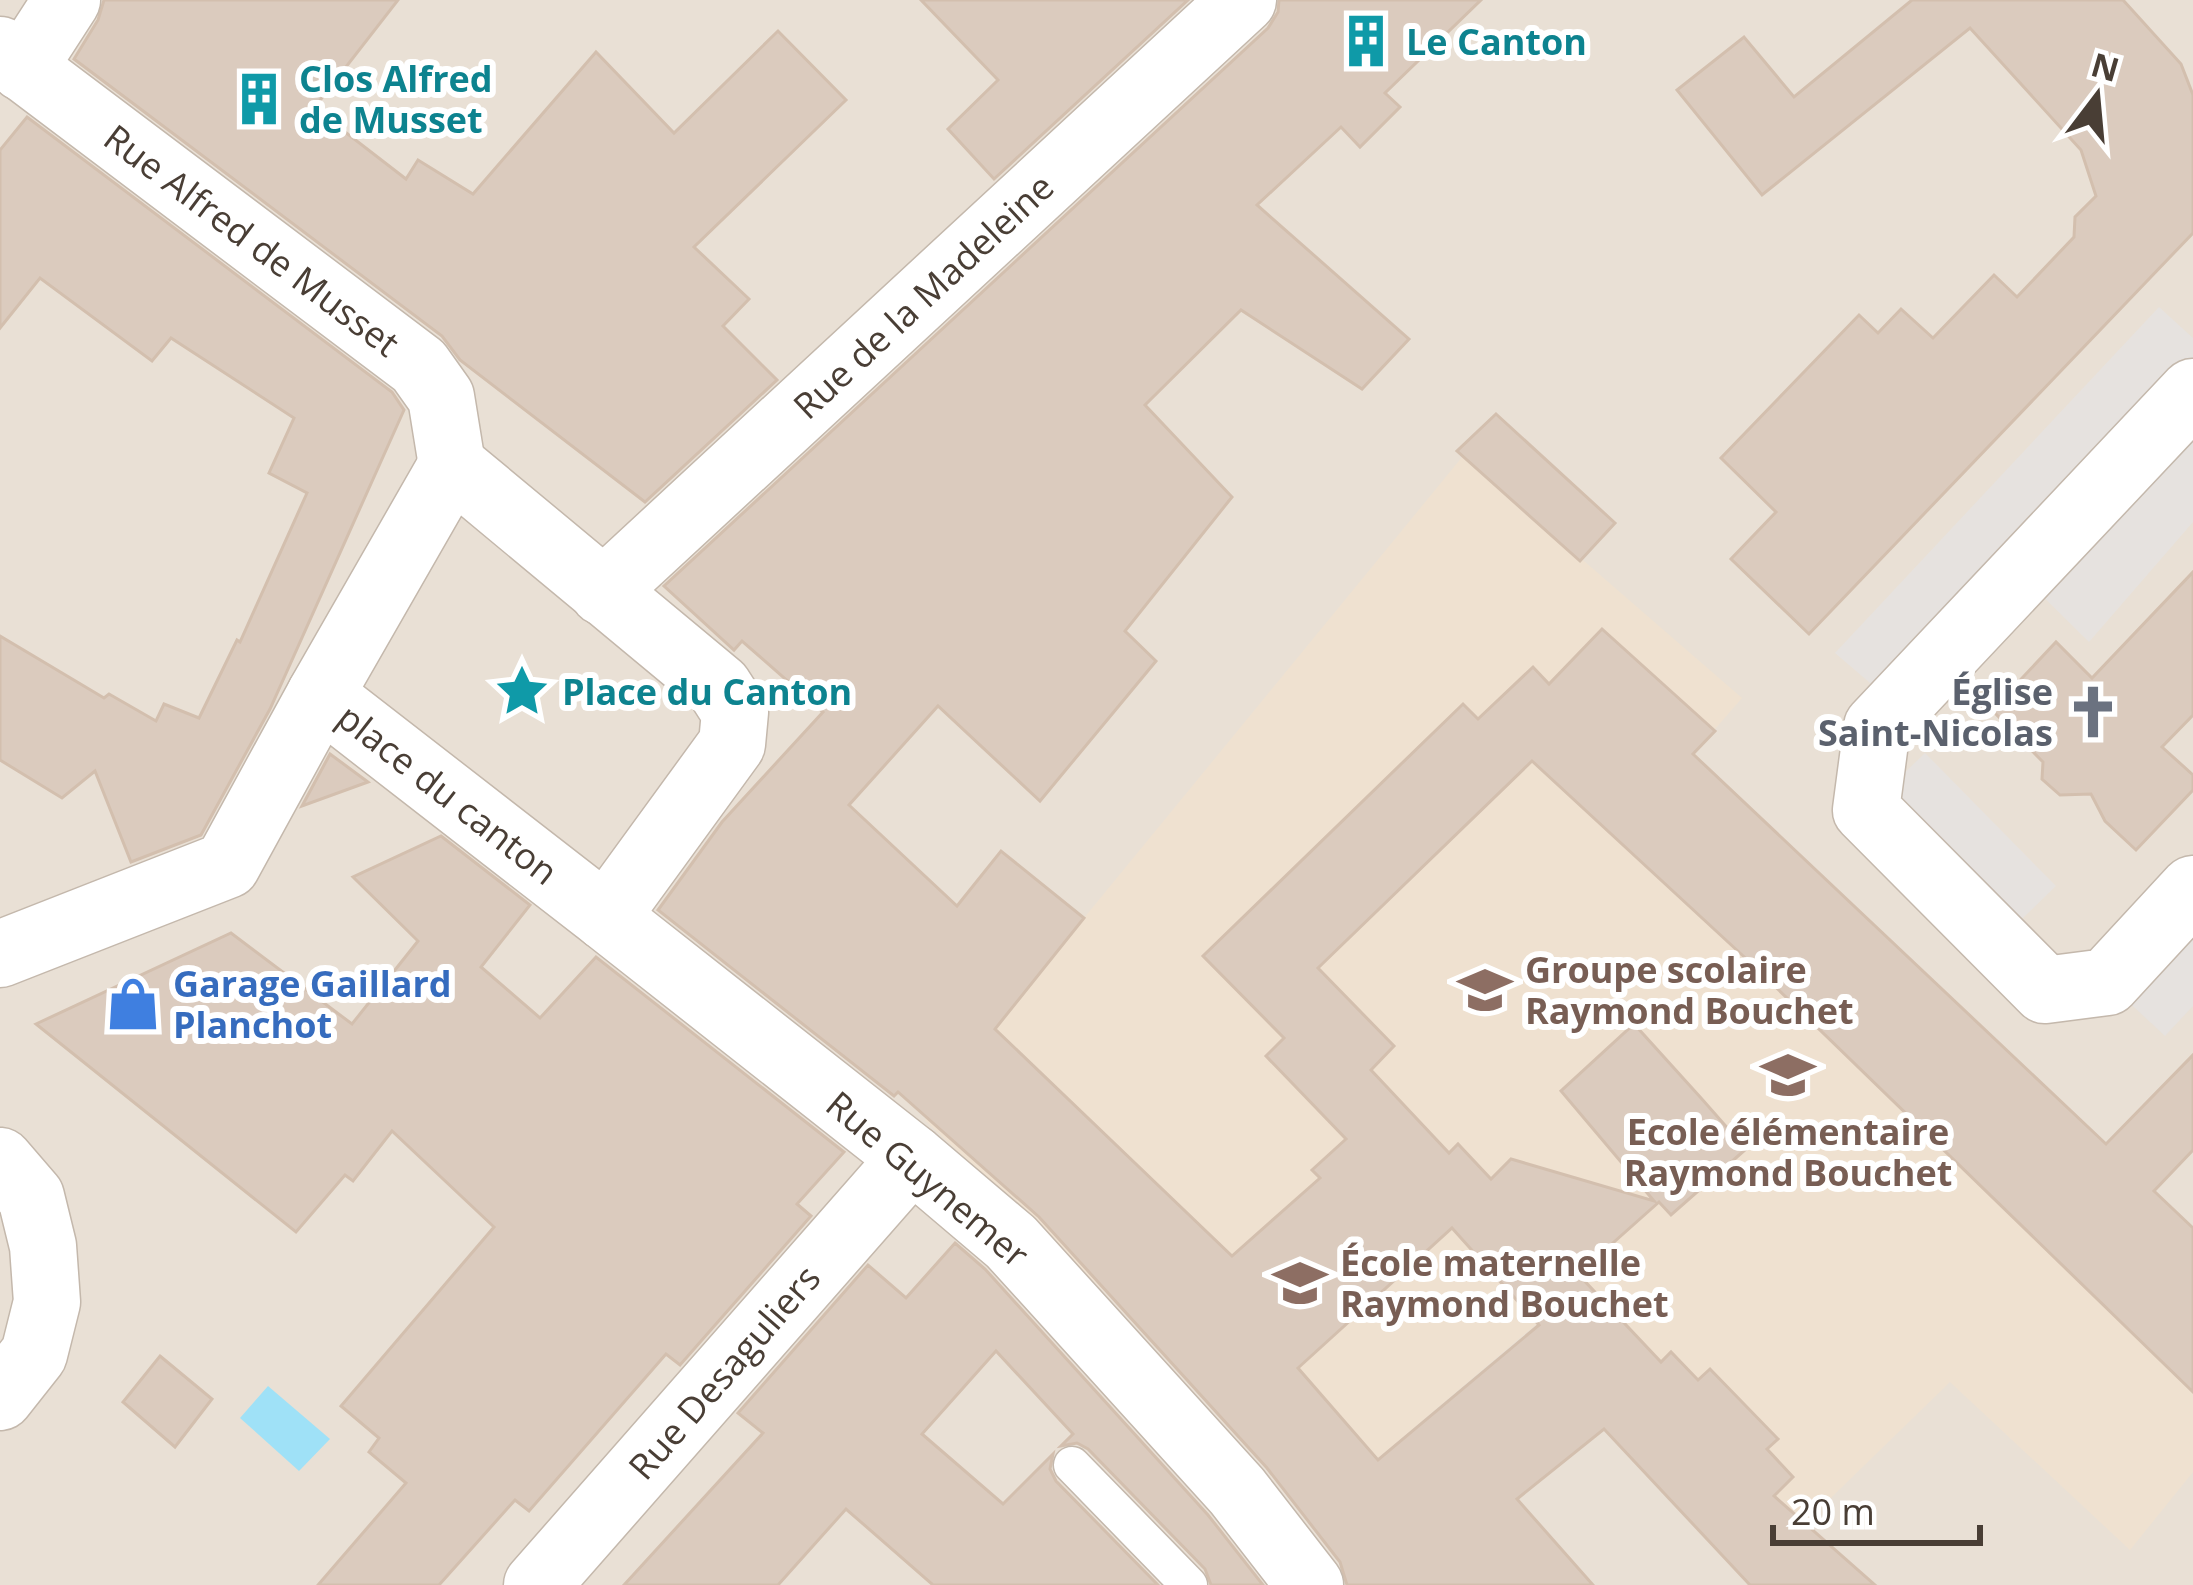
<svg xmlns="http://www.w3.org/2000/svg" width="2193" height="1585" font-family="'Open Sans',sans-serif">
  <rect width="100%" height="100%" fill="#f5efe7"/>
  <rect fill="#e9e0d5" x="0" y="0" width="2193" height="1585"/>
  <path fill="#efe1d0" d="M1463 456 1742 698 1695 752 1699 759 2193 1228V1472L2130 1550 1950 1382 1804 1524 1540 1321 1311 1515 1150 1335 925 1120 1084 918Z"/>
  <g fill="#e6e2df">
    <path d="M2159 307 2193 338V522L2089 642 2021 575 1897 706 1835 653Z"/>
    <path d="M1925 753 2056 886 1996 944 1866 810Z"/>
    <path d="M2193 889V1006L2165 1036 2107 982Z"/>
  </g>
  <path fill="#9fe1f7" d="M268 1386 330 1439 299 1471 240 1418Z"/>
  <g fill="#dbcbbe" stroke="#d3bfae" stroke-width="3" fill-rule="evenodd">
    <path d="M104 0H398L314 108 406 179 418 160 473 194 596 52 674 133 778 31 846 100 694 247 749 299 723 326 777 380 645 502 460 360 442 336 74 59 98 20Z"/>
    <path d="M921 0H1188L994 179 948 129 998 80Z"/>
    <path d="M1279 0H1481L1385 93 1400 107 1360 147 1341 127 1257 205 1409 339 1362 389 1241 310 1145 405 1232 497 1125 631 1156 661 1040 801 938 706 849 805 957 906 1001 851 1084 918 995 1029 1232 1256 1320 1178 1312 1170 1346 1139 1266 1056 1284 1038 1203 956 1463 704 1478 719 1533 667 1549 684 1602 629 1715 731 1693 754 2106 1144 2193 1055V1150L2154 1191 2193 1228V1392L1754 966 1532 761 1318 968 1394 1046 1371 1070 1449 1153 1458 1144 1491 1179 1511 1159 1654 1201 1561 1091 1634 1024 1701 1098 1746 1149 1671 1215 1659 1202 1578 1274 1661 1362 1671 1352 1698 1380 1710 1369 1778 1439 1767 1449 1793 1477 1774 1496 1875 1585H1750L1604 1429 1517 1499 1593 1585H1347L1340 1562 1267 1468 1039 1217 898 1092 894 1096 658 910 722 822 823 712 742 641 734 650 664 586 1268 28 1278 12ZM1452 1228 1539 1325 1378 1460 1298 1368Z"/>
    <path d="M1912 0H2123L2181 64 2193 95V233L1809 634 1731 559 1776 512 1721 458 1859 315 1878 333 1901 309 1933 338 1994 275 2017 297 2074 237 2075 217 2096 196 2081 150 1970 28 1762 195 1677 90 1744 37 1794 97Z"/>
    <path d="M27 117 392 392 404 410 270 709 201 835 131 862 95 771 62 798 0 760V636L104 698 109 694 156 721 164 704 199 718 237 640 240 642 307 493 269 473 294 418 171 338 152 361 40 278 0 328V150Z"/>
    <path d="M1496 414 1615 523 1580 561 1457 451Z"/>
    <path d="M2193 572V715L2162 747 2193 775V790L2136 850 2105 821 2091 794 2060 795 2042 779 2043 762 1992 710 2056 642 2092 678Z"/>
    <path d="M330 754 368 782 302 806Z"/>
    <path d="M441 836 530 905 481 967 540 1018 596 957 844 1152 797 1204 811 1216 680 1365 666 1354 529 1511 515 1500 439 1585H318L406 1483 369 1452 379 1438 341 1406 494 1227 392 1131 353 1181 345 1175 296 1232 36 1024 231 933 352 1024 418 941 353 877Z"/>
    <path d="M955 1243 985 1269 1208 1515 1263 1585H1211L1205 1569 1088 1449 1077 1443 1061 1446 1073 1434 996 1351 922 1434 1003 1504 1053 1454 1050 1469 1056 1481 1158 1585H933L846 1509 778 1585H624L763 1433 738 1413 868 1265 906 1298Z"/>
    <path d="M160 1356 212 1399 175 1447 123 1402Z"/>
  </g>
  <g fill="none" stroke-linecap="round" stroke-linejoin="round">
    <defs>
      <path id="lane" d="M1072 1465 1189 1585"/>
      <g id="street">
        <path d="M0 50 419 366 441 397 452 465"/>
        <path d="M23 68 67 0"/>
        <path d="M2193 392 1877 727 1866 810 2045 990 2107 982 2193 889"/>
        <path d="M452 465 719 687 735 712 732 744 606 917 320 695Z"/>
        <path d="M603 592 1243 0"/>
        <path d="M606 917 912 1158 1011 1242 1237 1491 1310 1585"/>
        <path d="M0 954 227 865 320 695"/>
        <path d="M0 1161 31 1197 43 1246 47 1302 34 1354 0 1397"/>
        <path d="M537 1585 912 1158"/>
      </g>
    </defs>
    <use href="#lane" stroke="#c4b8ac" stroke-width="39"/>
    <use href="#street" stroke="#c4b8ac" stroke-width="69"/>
    <use href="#lane" stroke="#fff" stroke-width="36"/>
    <use href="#street" stroke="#fff" stroke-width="66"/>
  </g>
  <defs>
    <symbol id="building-bare" viewBox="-9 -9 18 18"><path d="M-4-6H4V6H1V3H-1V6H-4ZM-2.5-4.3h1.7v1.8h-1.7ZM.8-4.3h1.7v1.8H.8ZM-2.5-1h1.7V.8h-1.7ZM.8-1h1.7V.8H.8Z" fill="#0f9aa8" stroke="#fff" stroke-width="2.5" paint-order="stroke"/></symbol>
    <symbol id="sight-bare" viewBox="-9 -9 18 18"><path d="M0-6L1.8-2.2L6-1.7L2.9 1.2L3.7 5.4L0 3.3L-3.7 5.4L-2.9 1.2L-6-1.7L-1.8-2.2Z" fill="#0f9aa8" stroke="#fff" stroke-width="2.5" paint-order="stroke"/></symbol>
    <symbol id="church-bare" viewBox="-9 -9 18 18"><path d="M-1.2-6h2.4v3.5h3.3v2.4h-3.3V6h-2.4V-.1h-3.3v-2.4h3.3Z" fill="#6b7280" stroke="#fff" stroke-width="2.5" paint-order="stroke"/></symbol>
    <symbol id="school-bare" viewBox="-9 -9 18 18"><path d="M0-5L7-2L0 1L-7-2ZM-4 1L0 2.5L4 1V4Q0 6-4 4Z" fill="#8d6e63" stroke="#fff" stroke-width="2.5" paint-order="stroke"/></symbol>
    <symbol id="shop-bare" viewBox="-9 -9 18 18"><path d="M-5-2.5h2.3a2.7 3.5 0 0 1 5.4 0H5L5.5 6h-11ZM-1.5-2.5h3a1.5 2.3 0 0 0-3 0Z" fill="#3f7fe0" stroke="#fff" stroke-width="2.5" paint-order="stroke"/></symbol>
  </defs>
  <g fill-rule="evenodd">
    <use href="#building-bare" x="1328" y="3" width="76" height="76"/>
    <use href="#building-bare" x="221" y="61" width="76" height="76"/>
    <use href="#sight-bare" x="484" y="653" width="76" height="76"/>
    <use href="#church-bare" x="2055" y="674" width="76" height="76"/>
    <use href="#school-bare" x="1447" y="952" width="76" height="76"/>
    <use href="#shop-bare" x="95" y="966" width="76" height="76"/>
    <use href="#school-bare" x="1750" y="1037" width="76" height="76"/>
    <use href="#school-bare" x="1262" y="1245" width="76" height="76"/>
  </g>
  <g text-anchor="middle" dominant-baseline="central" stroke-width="12" stroke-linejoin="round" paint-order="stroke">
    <g font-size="36" font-weight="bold" fill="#0d838f" stroke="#fff" text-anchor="start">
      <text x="1406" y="41">Le Canton</text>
      <text x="299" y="78">Clos Alfred<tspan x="299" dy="41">de Musset</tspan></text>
      <text x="562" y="691">Place du Canton</text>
    </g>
    <g font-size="36" fill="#493e35" stroke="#fff">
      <text transform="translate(252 240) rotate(37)">Rue Alfred de Musset</text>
      <text transform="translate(923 296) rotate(-43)">Rue de la Madeleine</text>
      <text transform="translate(448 794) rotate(38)">place du canton</text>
      <text transform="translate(928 1179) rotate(40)">Rue Guynemer</text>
      <text transform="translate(724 1372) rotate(-49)">Rue Desaguliers</text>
    </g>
    <g font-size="36" font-weight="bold" fill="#5b616d" stroke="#fff" text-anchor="end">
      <text x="2053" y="691">Église<tspan x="2053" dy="41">Saint-Nicolas</tspan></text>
    </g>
    <g font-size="36" font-weight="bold" fill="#785e54" stroke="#fff" text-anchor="start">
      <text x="1525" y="969">Groupe scolaire<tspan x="1525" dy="41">Raymond Bouchet</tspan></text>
      <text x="1788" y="1131" text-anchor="middle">Ecole élémentaire<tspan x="1788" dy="41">Raymond Bouchet</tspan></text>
      <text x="1340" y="1262">École maternelle<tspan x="1340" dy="41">Raymond Bouchet</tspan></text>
    </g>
    <g font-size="36" font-weight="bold" fill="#366cbe" stroke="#fff" text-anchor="start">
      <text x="173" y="983">Garage Gaillard<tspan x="173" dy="41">Planchot</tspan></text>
    </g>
  </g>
  <g transform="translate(2097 96) rotate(16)" stroke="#ffffff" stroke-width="9" paint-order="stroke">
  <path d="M0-9L21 45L0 30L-21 45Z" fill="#493e35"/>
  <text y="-18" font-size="33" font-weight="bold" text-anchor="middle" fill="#493e35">N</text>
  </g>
  <path d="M1773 1525v18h207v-18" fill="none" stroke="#493e35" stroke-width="6"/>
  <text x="1791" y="1525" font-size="36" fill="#493e35" stroke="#ffffff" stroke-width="9" paint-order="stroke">20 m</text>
</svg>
